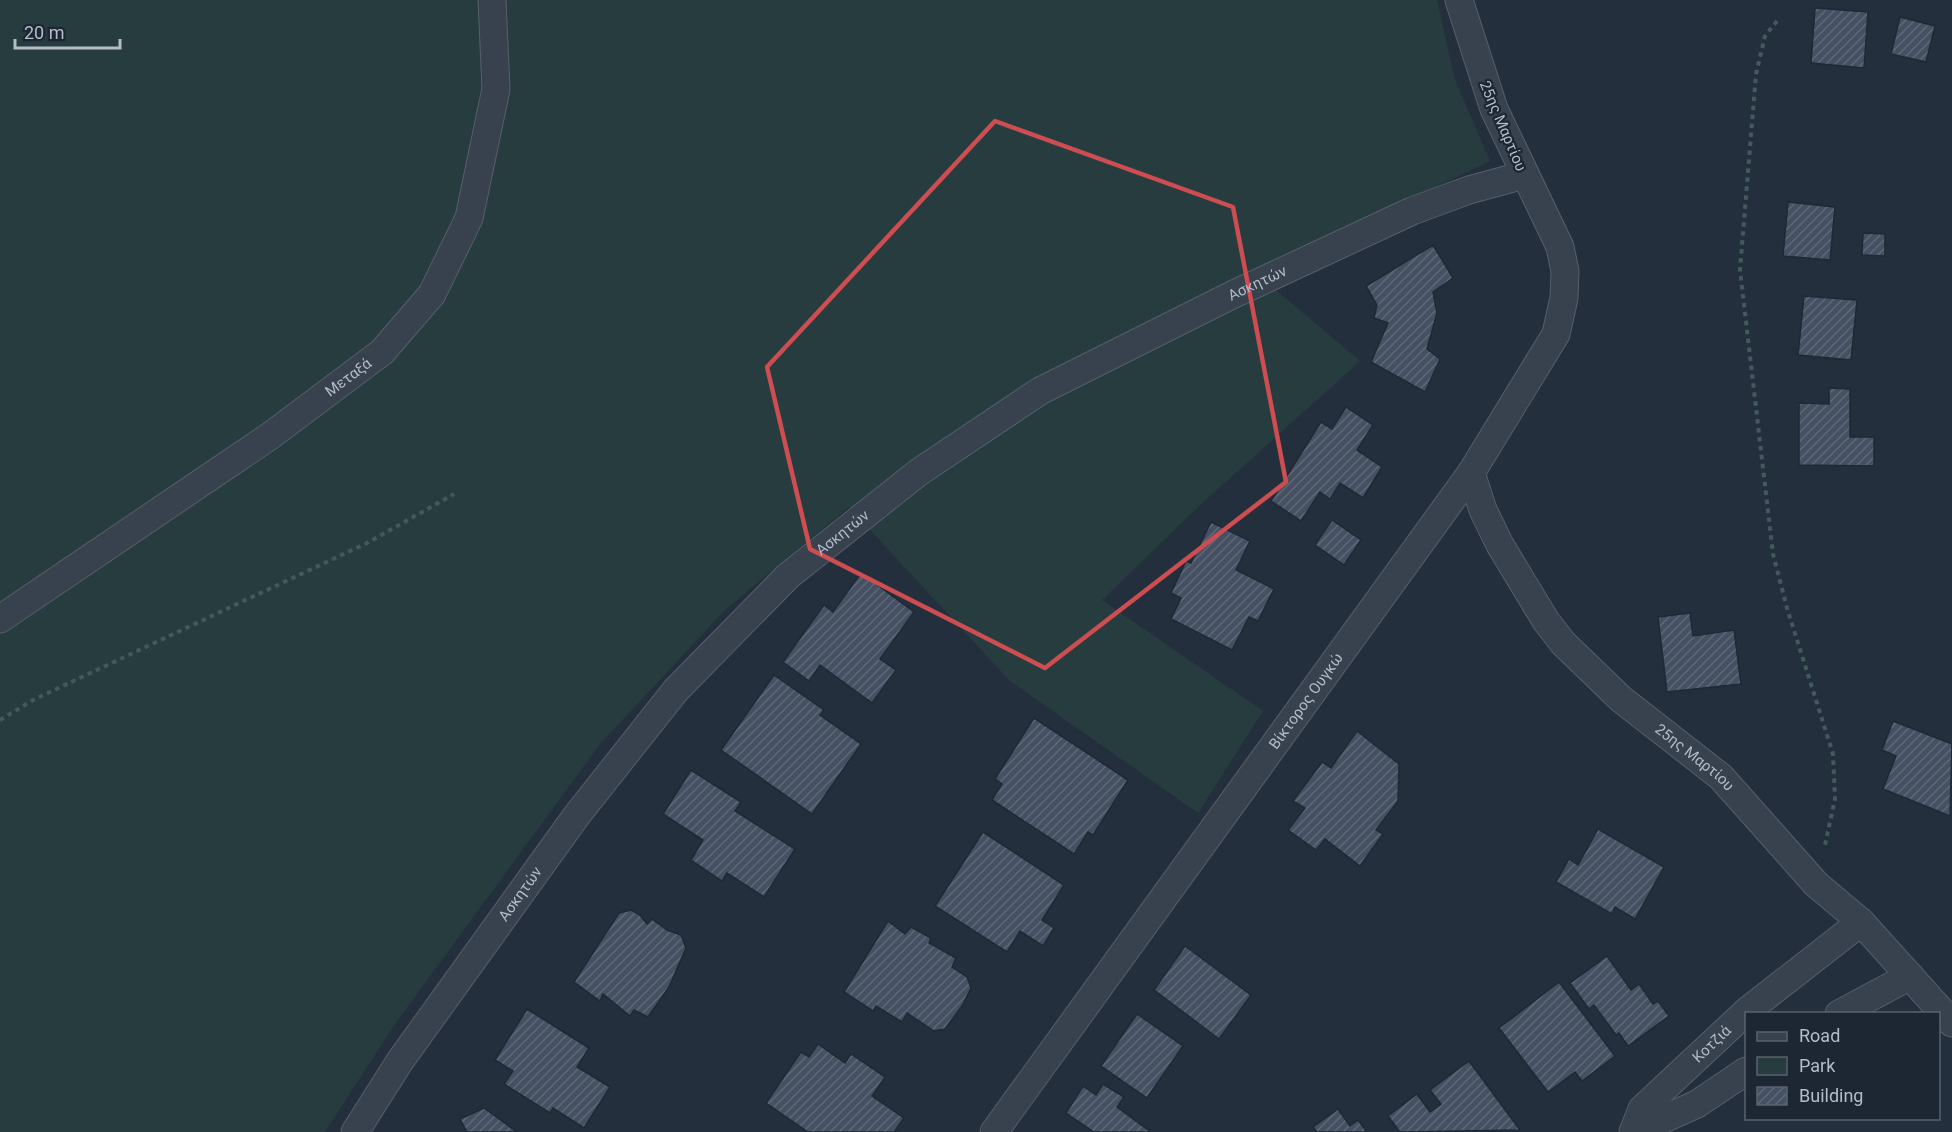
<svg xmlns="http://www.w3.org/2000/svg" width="1952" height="1132" font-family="Roboto,sans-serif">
  <defs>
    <pattern id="building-hatch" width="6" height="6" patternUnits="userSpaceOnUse" patternTransform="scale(1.5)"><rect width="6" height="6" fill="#455162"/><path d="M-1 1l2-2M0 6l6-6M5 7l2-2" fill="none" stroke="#5d6877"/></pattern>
  </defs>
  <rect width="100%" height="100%" fill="#242f3e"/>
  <path fill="#263c3f" d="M0 0H1437L1455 80 1490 161 1257 274 1360 361 1199 506 1102 600 1263 711 1198 813 1010 681 849 507 725 610 600 744 395 1024 325 1132H0Z"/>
  <g fill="url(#building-hatch)" stroke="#1f2835" stroke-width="1.5">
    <path d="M1815 8 1868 12 1864 68 1811 63Z"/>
    <path d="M1900 17 1935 26 1926 62 1891 54Z"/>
    <path d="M1788 202 1835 207 1830 260 1783 256Z"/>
    <path d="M1863 233 1885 234V256L1862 255Z"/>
    <path d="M1433 245 1453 278 1433 292 1437 313 1427 349 1440 359 1425 392 1371 362 1388 323 1374 318 1377 305 1366 286Z"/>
    <path d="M1804 296 1857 300 1851 360 1798 355Z"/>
    <path d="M1829 388 1850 389V437H1874V466L1799 465V403L1829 404Z"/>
    <path d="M1346 407 1373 425 1357 450 1382 467 1363 498 1340 483 1330 499 1320 492 1301 521 1271 501 1321 422 1332 429Z"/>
    <path d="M1332 520 1361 540 1344 565 1315 545Z"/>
    <path d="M1211 522 1250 541 1236 570 1274 589 1258 621 1249 617 1232 650 1171 619 1181 598 1171 593 1186 561 1191 563Z"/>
    <path d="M861 573 914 612 880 659 896 670 872 703 820 665 809 681 783 662 824 605 833 612Z"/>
    <path d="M1690 613 1693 636 1734 630 1741 684 1667 692 1658 617Z"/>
    <path d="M774 675 824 710 820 715 861 744 812 814 721 750Z"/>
    <path d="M1034 718 1128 780 1093 835 1088 832 1074 854 992 800 1002 784 995 779Z"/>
    <path d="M1893 721 1952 744 1950 816 1883 789 1896 756 1882 750Z"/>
    <path d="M1357 731 1399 764 1398 801 1376 830 1383 834 1360 866 1325 839 1316 850 1288 830 1305 808 1293 801 1322 762 1331 768Z"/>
    <path d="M691 770 741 802 735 811 795 849 764 897 727 873 722 881 691 860 703 840 663 814Z"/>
    <path d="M1598 829 1664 867 1635 919 1615 907 1612 914 1556 882 1569 859 1578 865Z"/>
    <path d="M983 832 1064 885 1042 920 1054 928 1043 946 1020 931 1007 952 935 906Z"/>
    <path d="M631 910 640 915 647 924 652 919 667 930 681 935 686 948 669 987 648 1017 634 1010 630 1016 603 994 600 1001 574 982 619 913Z"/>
    <path d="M888 921 905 934 911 927 931 938 929 943 956 958 952 967 967 977 971 988 962 1006 945 1029 934 1031 907 1013 902 1022 876 1006 873 1011 844 992Z"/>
    <path d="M1185 946 1251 995 1219 1039 1154 990Z"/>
    <path d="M1607 956 1631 990 1639 984 1653 1004 1658 1001 1669 1016 1628 1046 1619 1033 1616 1035 1594 1005 1589 1009 1570 983Z"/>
    <path d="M1559 982 1615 1056 1582 1081 1575 1072 1548 1092 1499 1028Z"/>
    <path d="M527 1009 589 1048 577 1067 610 1087 584 1128 553 1108 550 1113 504 1084 513 1071 495 1060Z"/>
    <path d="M1137 1014 1183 1046 1147 1098 1101 1066Z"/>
    <path d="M818 1044 845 1063 851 1054 885 1077 872 1096 904 1118 894 1132H808L766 1103 801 1052 809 1057Z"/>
    <path d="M1469 1061 1520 1130 1400 1132 1388 1116 1417 1094 1430 1112 1441 1104 1430 1090Z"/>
    <path d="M1103 1084 1124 1097 1117 1107 1151 1132H1094L1066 1113 1083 1086 1096 1095Z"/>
    <path d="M484 1108 517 1132H467L460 1119Z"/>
    <path d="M1338 1109 1350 1126 1358 1120 1367 1132H1317L1313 1127Z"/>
  </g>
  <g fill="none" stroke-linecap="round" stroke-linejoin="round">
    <defs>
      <g id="minor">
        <path id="s1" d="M1471 473 1483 510 1500 545 1546 621 1563 643 1621 699 1721 777 1816 884 1861 922 1952 1023"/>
        <path id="s2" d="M0 619 270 436 382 352 432 294 469 218 496 89 492 0"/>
        <path d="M1839 1014 1910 976"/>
        <path id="s3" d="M355 1132 400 1061 577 815 676 690 788 576 919 472 1040 391 1234 294 1412 211 1469 190 1524 175"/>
        <path id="s4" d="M994 1132 1471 473 1556 334 1564 298 1565 271 1560 247 1494 109 1459 0"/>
        <path id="s5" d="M1633 1132 1642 1109 1747 1011 1861 922"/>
        <path d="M1635 1132 1697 1104 1746 1071"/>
      </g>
    </defs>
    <use href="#minor" stroke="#565f6c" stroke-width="29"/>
    <g stroke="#44595c" stroke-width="4" stroke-dasharray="4.5 4.5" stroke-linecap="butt">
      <path d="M1777 21 1765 36 1756 74 1740 270 1773 554 1787 608 1833 754 1835 799 1825 845"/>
      <path d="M0 720 33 700 367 543 454 494"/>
    </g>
    <use href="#minor" stroke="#38414e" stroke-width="27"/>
  </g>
  <path fill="none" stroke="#ce4d50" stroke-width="4.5" stroke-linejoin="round" d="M995 121 1233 207 1286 482 1045 668 810 549 767 367Z"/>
  <g text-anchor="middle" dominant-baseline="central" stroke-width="4.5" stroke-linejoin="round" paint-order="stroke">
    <g font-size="15" fill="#b4bcc9" stroke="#1d2633">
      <text transform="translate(1503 126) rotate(67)">25ης Μαρτίου</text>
      <text stroke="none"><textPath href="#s3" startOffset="1262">Ασκητών</textPath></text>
      <text stroke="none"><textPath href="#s2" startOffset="424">Μεταξά</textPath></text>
      <text stroke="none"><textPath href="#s3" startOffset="776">Ασκητών</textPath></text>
      <text stroke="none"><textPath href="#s4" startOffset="532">Βίκτορος Ουγκώ</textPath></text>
      <text stroke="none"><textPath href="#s1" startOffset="369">25ης Μαρτίου</textPath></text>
      <text stroke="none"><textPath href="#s3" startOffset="290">Ασκητών</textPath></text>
      <text stroke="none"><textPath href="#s5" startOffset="120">Κοτζιά</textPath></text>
    </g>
  </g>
  <rect x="1745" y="1012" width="195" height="108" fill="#1d2633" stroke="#59626f" stroke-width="1.5"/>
  <rect x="1757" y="1032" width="30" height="9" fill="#38414e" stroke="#59626f" stroke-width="1.5"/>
  <text x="1799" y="1042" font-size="18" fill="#b4bcc9">Road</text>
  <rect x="1757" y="1057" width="30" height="18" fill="#263c3f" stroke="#59626f" stroke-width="1.5"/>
  <text x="1799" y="1072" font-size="18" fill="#b4bcc9">Park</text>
  <rect x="1757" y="1087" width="30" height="18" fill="url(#building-hatch)" stroke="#59626f" stroke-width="1.5"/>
  <text x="1799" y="1102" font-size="18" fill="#b4bcc9">Building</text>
  <path d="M15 39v9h105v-9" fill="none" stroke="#b4bcc9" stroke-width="3"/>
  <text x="24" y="39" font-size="18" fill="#b4bcc9" stroke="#1d2633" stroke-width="4.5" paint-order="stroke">20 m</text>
</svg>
